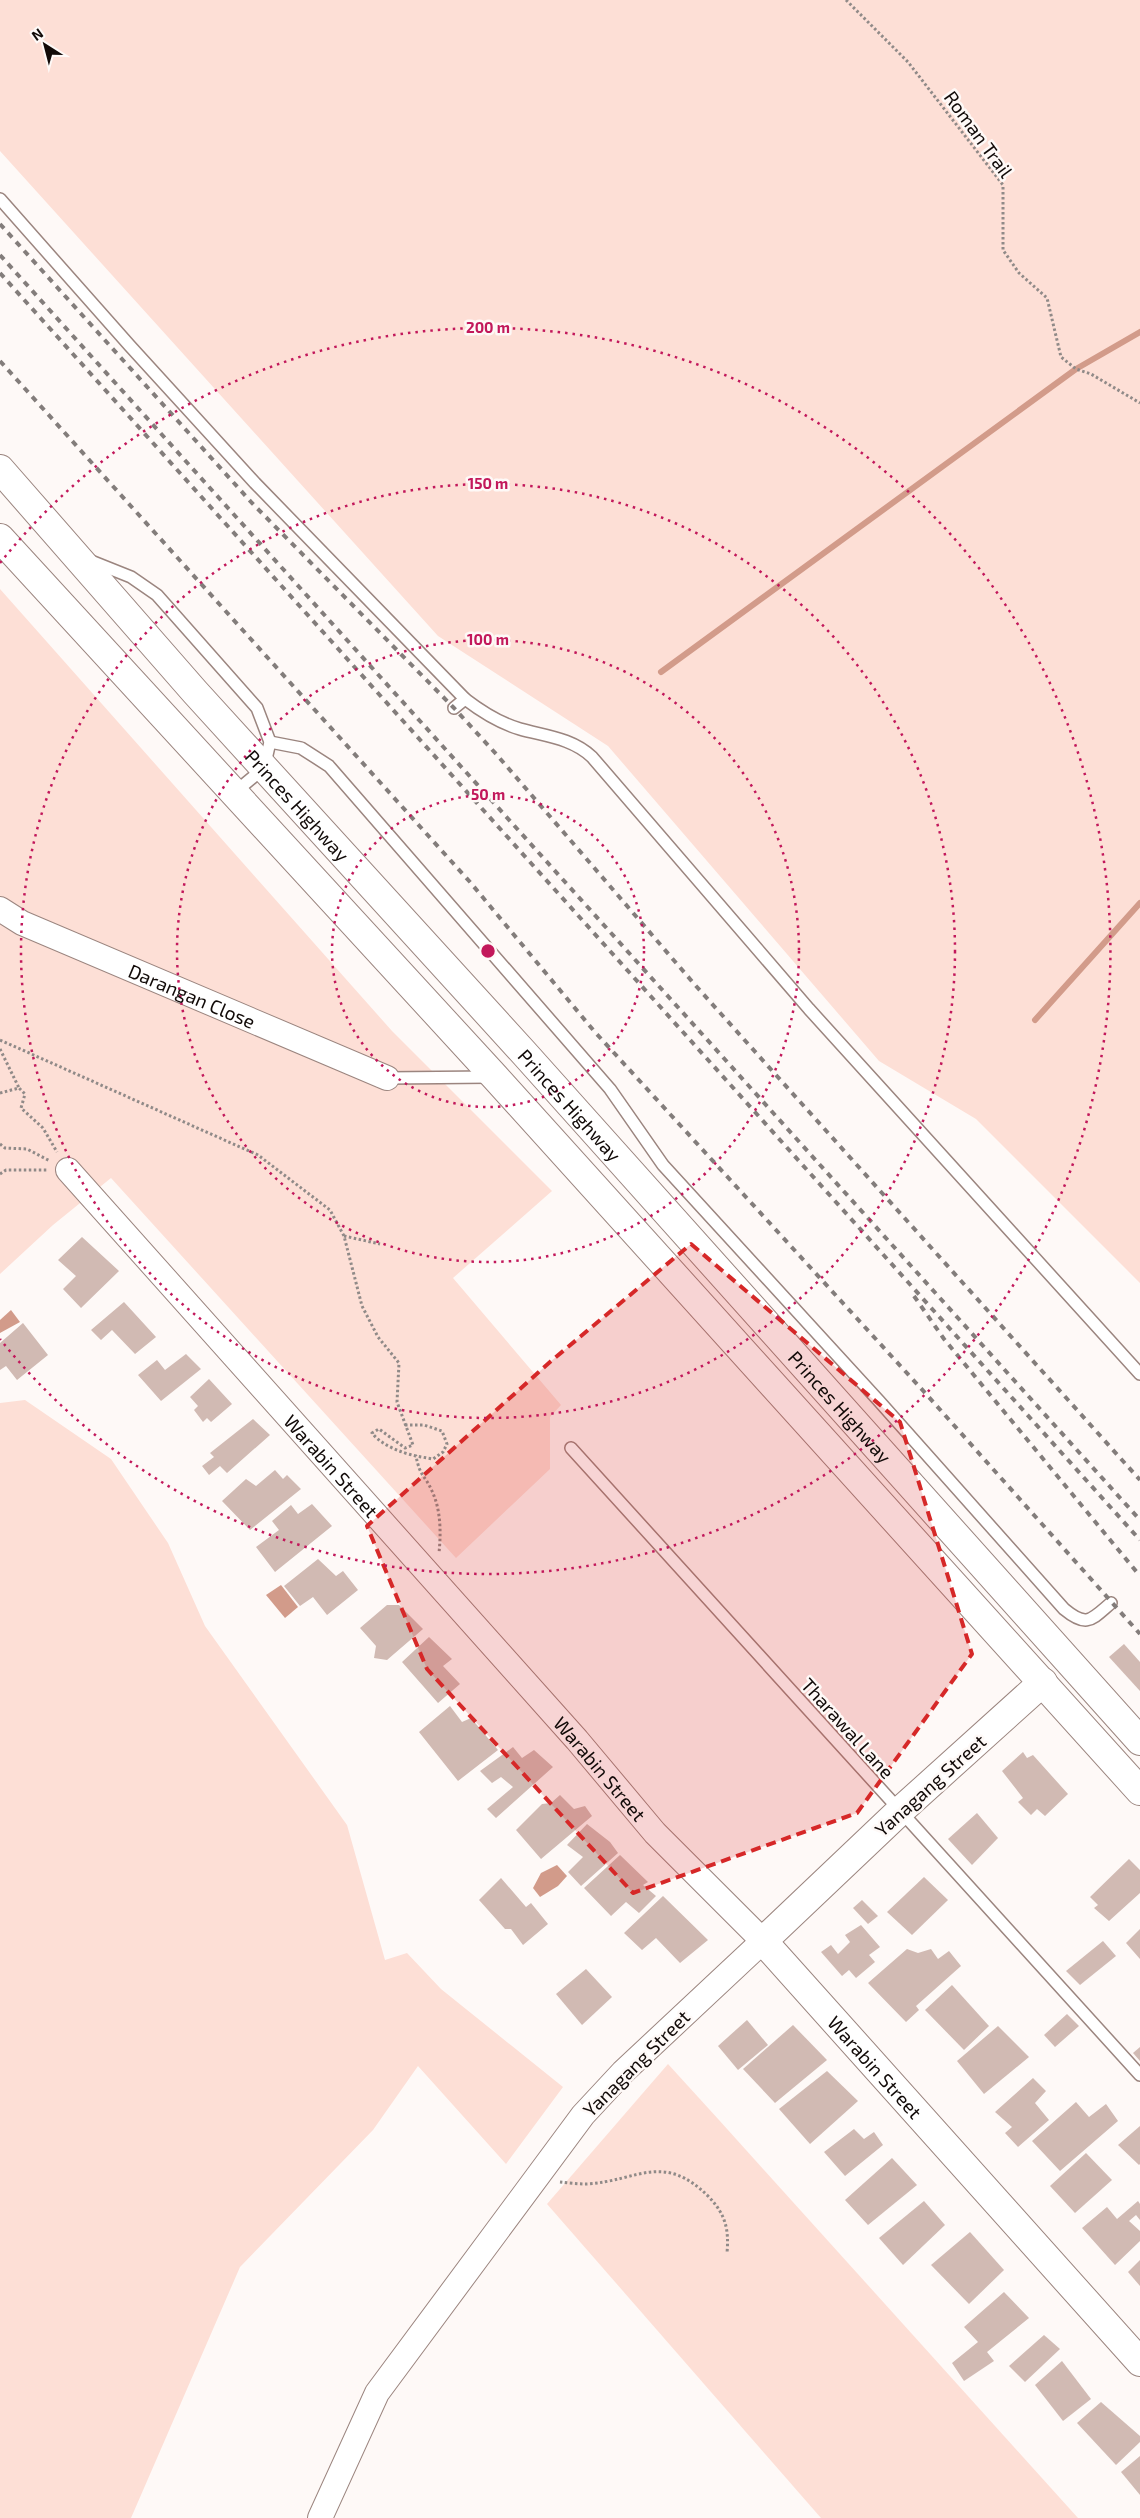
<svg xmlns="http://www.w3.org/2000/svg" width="1140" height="2518" font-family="'Exo 2',sans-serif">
  <rect width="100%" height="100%" fill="#fef9f7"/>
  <g fill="#fddfd6">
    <path d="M0 0H1140V1283L976 1119 879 1061 608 746 438 636 0 151Z"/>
    <path d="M0 589 392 1031 552 1191 453 1278 561 1405 550 1417V1469L456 1558 111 1178 53 1225 0 1274Z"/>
    <path d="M25 1400 111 1459 168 1543 205 1626 347 1825 385 1960 407 1953 441 1989 563 2087 506 2164 418 2066 373 2130 240 2267 131 2518H0V1403Z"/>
    <path d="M668 2064 719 2120 1078 2518H821L547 2204Z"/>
  </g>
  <g fill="#d29b8a">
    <path d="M11 1310 20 1322 0 1333V1320Z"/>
    <path d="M281 1585 298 1607 285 1618 266 1595Z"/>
    <path d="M557 1865 567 1876 558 1886 540 1897 533 1888 541 1873Z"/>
  </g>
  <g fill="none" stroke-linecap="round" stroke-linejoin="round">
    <g stroke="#d29b8a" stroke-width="6">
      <path d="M661 672 1076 369 1140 332"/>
      <path d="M1035 1020 1140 903"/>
    </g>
  </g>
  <g fill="#d1bab3">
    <path d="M82 1237 119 1271 81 1308 63 1289 76 1276 58 1260Z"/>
    <path d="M124 1302 156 1337 135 1354 112 1330 101 1340 91 1330Z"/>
    <path d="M23 1323 48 1355 17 1380 6 1366 0 1370V1343Z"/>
    <path d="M186 1354 201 1369 161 1401 138 1375 157 1360 165 1370Z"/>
    <path d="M209 1379 232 1404 211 1422 207 1418 203 1422 194 1410 198 1406 190 1397Z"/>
    <path d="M253 1419 270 1435 227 1473 220 1466 209 1475 202 1466 214 1457 210 1453Z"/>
    <path d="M275 1470 283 1479 287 1475 301 1489 250 1530 222 1501 246 1479 256 1486Z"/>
    <path d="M312 1504 332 1526 275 1572 256 1547 279 1530 272 1521 291 1505 298 1514Z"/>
    <path d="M318 1559 336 1576 343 1571 358 1590 327 1615 313 1597 300 1606 284 1586Z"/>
    <path d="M387 1605H399L423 1629 387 1660 374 1658 376 1646 360 1628Z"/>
    <path d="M429 1637 452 1659 443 1666 460 1684 438 1703 402 1662Z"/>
    <path d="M1124 1644 1140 1662V1691L1109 1657Z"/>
    <path d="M450 1706 462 1722 471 1718 498 1750 458 1781 419 1732Z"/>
    <path d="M513 1747 522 1758 534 1750 553 1767 496 1818 487 1809 513 1787 501 1777 492 1783 480 1771Z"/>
    <path d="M1023 1752 1027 1758 1033 1755 1068 1794 1045 1816 1037 1809 1031 1815 1018 1802 1023 1798 1002 1771Z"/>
    <path d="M560 1795 574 1809 585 1806 592 1816 541 1859 516 1830 542 1804 551 1803Z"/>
    <path d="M977 1813 998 1838 972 1865 948 1839Z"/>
    <path d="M587 1824 610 1842 618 1853 581 1886 568 1872 583 1857 567 1845Z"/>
    <path d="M620 1855 648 1882 643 1885 656 1896 639 1913 626 1902 611 1916 584 1888Z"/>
    <path d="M1129 1859 1140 1870V1893L1109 1921 1094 1908 1098 1905 1090 1897Z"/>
    <path d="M924 1877 948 1900 912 1935 887 1912Z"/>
    <path d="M501 1878 526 1907 531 1903 548 1924 523 1945 511 1929H505L479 1900Z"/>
    <path d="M663 1896 708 1940 680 1963 656 1938 642 1950 624 1933Z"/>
    <path d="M862 1900 878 1916 868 1924 853 1908Z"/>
    <path d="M861 1925 880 1947 869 1955 875 1962 856 1978 849 1970 842 1976 821 1952 831 1945 838 1954 850 1942 845 1935Z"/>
    <path d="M1140 1929V1959L1126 1943Z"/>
    <path d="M1103 1941 1116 1956 1080 1985 1066 1971Z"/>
    <path d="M907 1949 918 1953 931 1949 938 1959 949 1951 961 1966 916 2006 919 2010 906 2022 868 1983Z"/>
    <path d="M586 1969 612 1997 582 2025 556 1994Z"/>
    <path d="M952 1985 989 2026 964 2050 925 2010Z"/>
    <path d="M1067 2014 1079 2026 1055 2047 1044 2035Z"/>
    <path d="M747 2020 768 2045 738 2070 718 2046Z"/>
    <path d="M793 2025 827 2060 775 2103 743 2069Z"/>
    <path d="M998 2026 1029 2057 984 2094 957 2061Z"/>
    <path d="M1140 2047V2061L1133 2053Z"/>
    <path d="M827 2071 858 2101 810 2144 779 2109Z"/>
    <path d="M1033 2078 1046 2091 1035 2103 1049 2120 1018 2147 1005 2133 1012 2127 995 2112Z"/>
    <path d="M1076 2102 1089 2117 1106 2104 1118 2121 1060 2171 1032 2141Z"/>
    <path d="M1140 2126V2164L1139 2165 1118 2145Z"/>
    <path d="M854 2129 864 2139 874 2132 883 2145 845 2176 824 2152Z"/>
    <path d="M1086 2153 1112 2180 1075 2213 1050 2186Z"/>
    <path d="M892 2158 917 2185 868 2225 845 2200Z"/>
    <path d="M924 2201 945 2225 903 2265 879 2238Z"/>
    <path d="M1138 2201 1140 2204V2220L1136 2215 1129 2221 1140 2231V2241L1115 2265 1082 2228 1107 2207 1117 2219Z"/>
    <path d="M970 2232 1004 2270 969 2304 931 2265Z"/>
    <path d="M1140 2260V2286L1128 2272Z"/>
    <path d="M1004 2292 1029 2318 987 2352 994 2361 964 2381 952 2363 978 2342 964 2327Z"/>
    <path d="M1044 2335 1060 2349 1025 2382 1009 2366Z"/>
    <path d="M1062 2361 1091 2399 1063 2421 1035 2385Z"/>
    <path d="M1101 2402 1140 2436V2442L1116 2465 1077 2423Z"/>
    <path d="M1140 2456V2495L1121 2472Z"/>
  </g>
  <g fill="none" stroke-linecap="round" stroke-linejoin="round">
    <defs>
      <g id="service">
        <path d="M0 199 130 346 255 483 465 699C482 712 499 723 520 729 545 736 572 738 592 757L809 1009 1140 1374"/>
        <path d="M91 561 131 577 157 595 257 708 270 742 264 768 234 793"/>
        <path d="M454 708 465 699"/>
        <path d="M270 742 301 748 329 766 610 1089 663 1165 879 1401 1064 1609C1087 1628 1091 1620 1111 1603"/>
        <path d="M387 1078 490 1077"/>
        <path d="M571 1448 1140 2075"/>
      </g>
      <g id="minor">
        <path id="s1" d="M0 909 22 923 387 1078"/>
        <path id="s2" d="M68 1170 577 1740 655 1833 763 1941 623 2072 583 2115 377 2393 320 2518"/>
      </g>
      <g id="tertiary">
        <path id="s3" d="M1043 1682 900 1811 763 1941 1140 2362"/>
      </g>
      <g id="trunk">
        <path id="s4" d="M0 469 195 692 524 1053 1140 1741"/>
        <path d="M0 538 495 1077 1140 1791"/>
      </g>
    </defs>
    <use href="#service" stroke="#9b857f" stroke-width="14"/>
    <use href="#minor" stroke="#9b857f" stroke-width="26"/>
    <use href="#tertiary" stroke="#9b857f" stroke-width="30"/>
    <use href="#trunk" stroke="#9b857f" stroke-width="30"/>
    <g stroke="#908a88" stroke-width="3" stroke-dasharray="2.5 2.5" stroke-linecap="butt">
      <path d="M846 0 908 62 1003 185V250L1019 273 1047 298 1061 357 1076 369 1091 374 1140 403"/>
      <path d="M0 1040 258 1155 330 1210 344 1236 362 1306 378 1337 399 1363 397 1402 413 1445 405 1448 379 1429 372 1433C381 1445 402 1453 416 1456 420 1477 425 1475 432 1491 441 1510 441 1533 439 1553"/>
      <path d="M0 1049 19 1088"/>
      <path d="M0 1093 19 1088 25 1094 21 1108 43 1128 57 1152"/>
      <path d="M0 1144 5 1148 27 1149 50 1161"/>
      <path d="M0 1174 6 1170H47"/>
      <path d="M344 1236 380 1244"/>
      <path d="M405 1425H424L442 1431 447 1444 443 1452 433 1459 416 1456"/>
      <path d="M560 2182C568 2183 578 2184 587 2184 638 2181 663 2151 709 2197 726 2215 729 2230 727 2253"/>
    </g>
    <use href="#service" stroke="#fff" stroke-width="11"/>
    <use href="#minor" stroke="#fff" stroke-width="24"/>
    <use href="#tertiary" stroke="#fff" stroke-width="28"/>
    <use href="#trunk" stroke="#fff" stroke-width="28"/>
    <g stroke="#837d7b" stroke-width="4" stroke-dasharray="6 6" stroke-linecap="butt">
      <path d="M0 224 252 503 454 708 497 755 696 986 1140 1480"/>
      <path d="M0 255 1140 1520"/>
      <path d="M0 273 1140 1540"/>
      <path d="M0 361 470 882 594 1031 927 1395 1140 1634"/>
      <path d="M914 1296 944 1339 1140 1576"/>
    </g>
  </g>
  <path fill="#d62828" fill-opacity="0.2" stroke="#d62828" stroke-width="4" stroke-dasharray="10 6" stroke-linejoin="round" d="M691 1244 900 1422 972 1654 857 1813 633 1893 427 1669 367 1526 550 1362Z"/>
  <g fill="none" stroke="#c2185b" stroke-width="2.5" stroke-dasharray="2.5 5">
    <circle cx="488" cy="951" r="156"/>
    <circle cx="488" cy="951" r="311"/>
    <circle cx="488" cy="951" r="467"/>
    <path d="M0 563A623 623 0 1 1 0 1339"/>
  </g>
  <g text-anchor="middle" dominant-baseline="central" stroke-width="5" stroke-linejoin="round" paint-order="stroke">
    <g font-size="19" fill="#110a08" stroke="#fef9f7">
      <text transform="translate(979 134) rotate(54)">Roman Trail</text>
      <text stroke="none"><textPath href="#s4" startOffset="449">Princes Highway</textPath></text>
      <text stroke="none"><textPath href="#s1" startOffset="211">Darangan Close</textPath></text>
      <text stroke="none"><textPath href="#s4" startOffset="854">Princes Highway</textPath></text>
      <text stroke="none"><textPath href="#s4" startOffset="1259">Princes Highway</textPath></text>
      <text stroke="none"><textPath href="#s2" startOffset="396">Warabin Street</textPath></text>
      <text transform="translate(848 1728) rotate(48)">Tharawal Lane</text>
      <text stroke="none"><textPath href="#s2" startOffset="801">Warabin Street</textPath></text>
      <text transform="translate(930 1785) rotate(-42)">Yanagang Street</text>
      <text transform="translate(636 2063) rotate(-45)">Yanagang Street</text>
      <text stroke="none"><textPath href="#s3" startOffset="550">Warabin Street</textPath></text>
    </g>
  </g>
  <circle cx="488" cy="951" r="8" fill="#c2185b" stroke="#fef9f7" stroke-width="2.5"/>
  <g font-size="15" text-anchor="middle" font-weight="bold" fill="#c2185b" stroke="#fef9f7" stroke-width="5" stroke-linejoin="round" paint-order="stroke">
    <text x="488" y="333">200 m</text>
    <text x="488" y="489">150 m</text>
    <text x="488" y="645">100 m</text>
    <text x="488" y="800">50 m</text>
  </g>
  <g transform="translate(45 45) rotate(324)" stroke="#fef9f7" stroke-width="4" paint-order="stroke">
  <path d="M0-4L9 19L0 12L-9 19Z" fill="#110a08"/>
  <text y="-8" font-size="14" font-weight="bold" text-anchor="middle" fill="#110a08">N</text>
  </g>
</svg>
